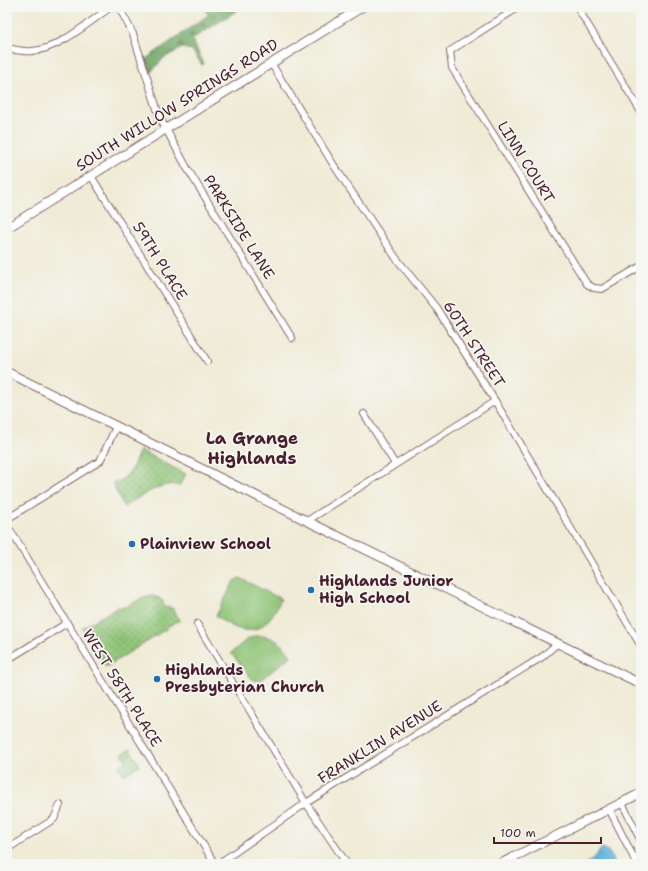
<svg xmlns="http://www.w3.org/2000/svg" width="648" height="871" font-family="'Shantell Sans',sans-serif">
  <defs>
    <pattern id="grass-dots" width="8" height="8" patternUnits="userSpaceOnUse"><rect width="8" height="8" fill="#8dc376"/><path d="M2 2h.1M6 6h.1" fill="none" stroke="#759e61" stroke-width="1.8" stroke-linecap="round"/></pattern>
    <pattern id="forest-firs" width="22" height="20" patternUnits="userSpaceOnUse"><rect width="22" height="20" fill="#72a967"/><path d="M5 1l3.5 6h-7zM16 11l3.5 6h-7z" fill="#608955"/></pattern>
    <pattern id="water-waves" width="16" height="10" patternUnits="userSpaceOnUse"><rect width="16" height="10" fill="#65bae1"/><path d="M0 5q4-4 8 0t8 0" fill="none" stroke="#599fc1"/></pattern>
  </defs>
  <rect width="100%" height="100%" fill="#f6f6f2"/>
  <filter id="ink" filterUnits="userSpaceOnUse"><feTurbulence type="fractalNoise" baseFrequency=".025" numOctaves="2"/><feDisplacementMap in="SourceGraphic" scale="8" xChannelSelector="R" yChannelSelector="G"/><feConvolveMatrix kernelMatrix="1 2 1 2 8 2 1 2 1" color-interpolation-filters="sRGB"/></filter>
  <filter id="wash" filterUnits="userSpaceOnUse"><feTurbulence type="fractalNoise" baseFrequency=".012" numOctaves="4" result="noise"/><feDisplacementMap in="SourceGraphic" scale="16" xChannelSelector="R" yChannelSelector="G"/><feGaussianBlur stdDeviation="0.9" result="paint"/><feColorMatrix in="noise" values="0 0 0 0 0 0 0 0 0 0 0 0 0 0 0 0 0 1.4 0 .05"/><feComposite in="paint" operator="in"/></filter>
  <g filter="url(#wash)">
    <rect width="100%" height="100%" fill="#efebd6"/>
    <g fill="url(#grass-dots)" stroke="#6c7150">
      <path d="M140 450 186 474 179 486C164 479 137 499 124 507L115 489 113 482C129 481 134 463 140 450Z"/>
      <path d="M152 596 159 598 163 601V604L166 608 170 607 173 609 180 620 167 627 168 628 106 667 82 628 118 607H126L140 599Z"/>
      <path d="M130 749 140 765 124 775 118 766 126 761 122 754Z"/>
    </g>
    <path fill="url(#forest-firs)" stroke="#5e6449" d="M204 7H243L192 39 204 64 202 65 192 50 182 48 164 58 151 72 146 59 208 15Z"/>
    <g fill="#8dc376" stroke="#6c7150">
      <path d="M240 578 281 599C265 635 246 639 216 616L234 581Z"/>
      <path d="M255 636C273 635 281 642 291 656L259 681 253 680 231 653 246 640Z"/>
    </g>
    <path fill="url(#water-waves)" stroke="#586c86" d="M603 848 608 851 616 864H585L593 860 601 849Z"/>
  </g>
  <g filter="url(#ink)">
    <g fill="none" stroke-linecap="round" stroke-linejoin="round">
      <defs>
        <g id="street">
          <path d="M119 7 133 34 160 118 187 168 292 338"/>
          <path d="M519 7 450 51 452 68 587 284 594 288 602 289 641 266"/>
          <path d="M577 7 641 112"/>
          <path d="M7 48C15 50 23 52 32 51 58 50 90 21 111 7"/>
          <path d="M271 63 333 164 396 258 437 309 495 401 641 646"/>
          <path d="M91 176 207 361"/>
          <path d="M364 414 395 464"/>
          <path d="M7 519 100 461 116 427"/>
          <path d="M307 521 495 401"/>
          <path d="M7 525 215 864"/>
          <path d="M197 624 306 803 347 864"/>
          <path d="M7 660 67 623"/>
          <path d="M622 803 641 841"/>
          <path d="M609 809 637 864"/>
          <path d="M7 849 54 819 60 805"/>
          <path d="M218 864 306 803 542 657 558 643"/>
        </g>
        <g id="secondary">
          <path d="M7 228 362 7"/>
          <path d="M7 372 307 521 641 684"/>
          <path d="M500 864 641 793"/>
        </g>
      </defs>
      <use href="#street" stroke="#846667" stroke-width="8"/>
      <use href="#secondary" stroke="#846667" stroke-width="10"/>
      <use href="#street" stroke="#fff" stroke-width="6"/>
      <use href="#secondary" stroke="#fff" stroke-width="8"/>
    </g>
  </g>
  <g fill="#1f6fb2" stroke="#f6f6f2" stroke-width="1.5">
    <circle cx="132" cy="544" r="4"/>
    <circle cx="311" cy="590" r="4"/>
    <circle cx="157" cy="679" r="4"/>
  </g>
  <g text-anchor="middle" dominant-baseline="central" stroke-width="3.5" stroke-linejoin="round" paint-order="stroke">
    <g font-size="15" fill="#4a1f2b" stroke="#f6f6f2">
      <text transform="translate(177 105) rotate(-32)">SOUTH WILLOW SPRINGS ROAD</text>
      <text transform="translate(526 162) rotate(58)">LINN COURT</text>
      <text transform="translate(239 227) rotate(58)">PARKSIDE LANE</text>
      <text transform="translate(160 261) rotate(58)">59TH PLACE</text>
      <text transform="translate(474 344) rotate(57)">60TH STREET</text>
      <text transform="translate(122 688) rotate(58)">WEST 58TH PLACE</text>
      <text transform="translate(380 742) rotate(-32)">FRANKLIN AVENUE</text>
    </g>
    <g font-size="15" font-weight="bold" fill="#4a1f2b" stroke="#f6f6f2" text-anchor="start">
      <text x="140" y="544">Plainview School</text>
      <text x="319" y="581">Highlands Junior<tspan x="319" dy="17">High School</tspan></text>
      <text x="165" y="670">Highlands<tspan x="165" dy="17">Presbyterian Church</tspan></text>
    </g>
    <g font-size="17" font-weight="bold" fill="#4a1f2b" stroke="#f6f6f2">
      <text x="252" y="438">La Grange<tspan x="252" dy="20">Highlands</tspan></text>
    </g>
  </g>
  <rect width="648" height="871" fill="none" stroke="#f6f6f2" stroke-width="24"/>
  <path d="M494 837v6h107v-6" fill="none" stroke="#4a1f2b" stroke-width="2"/>
  <text x="500" y="837" font-size="12" fill="#4a1f2b" stroke="#f6f6f2" stroke-width="3" paint-order="stroke">100 m</text>
</svg>
